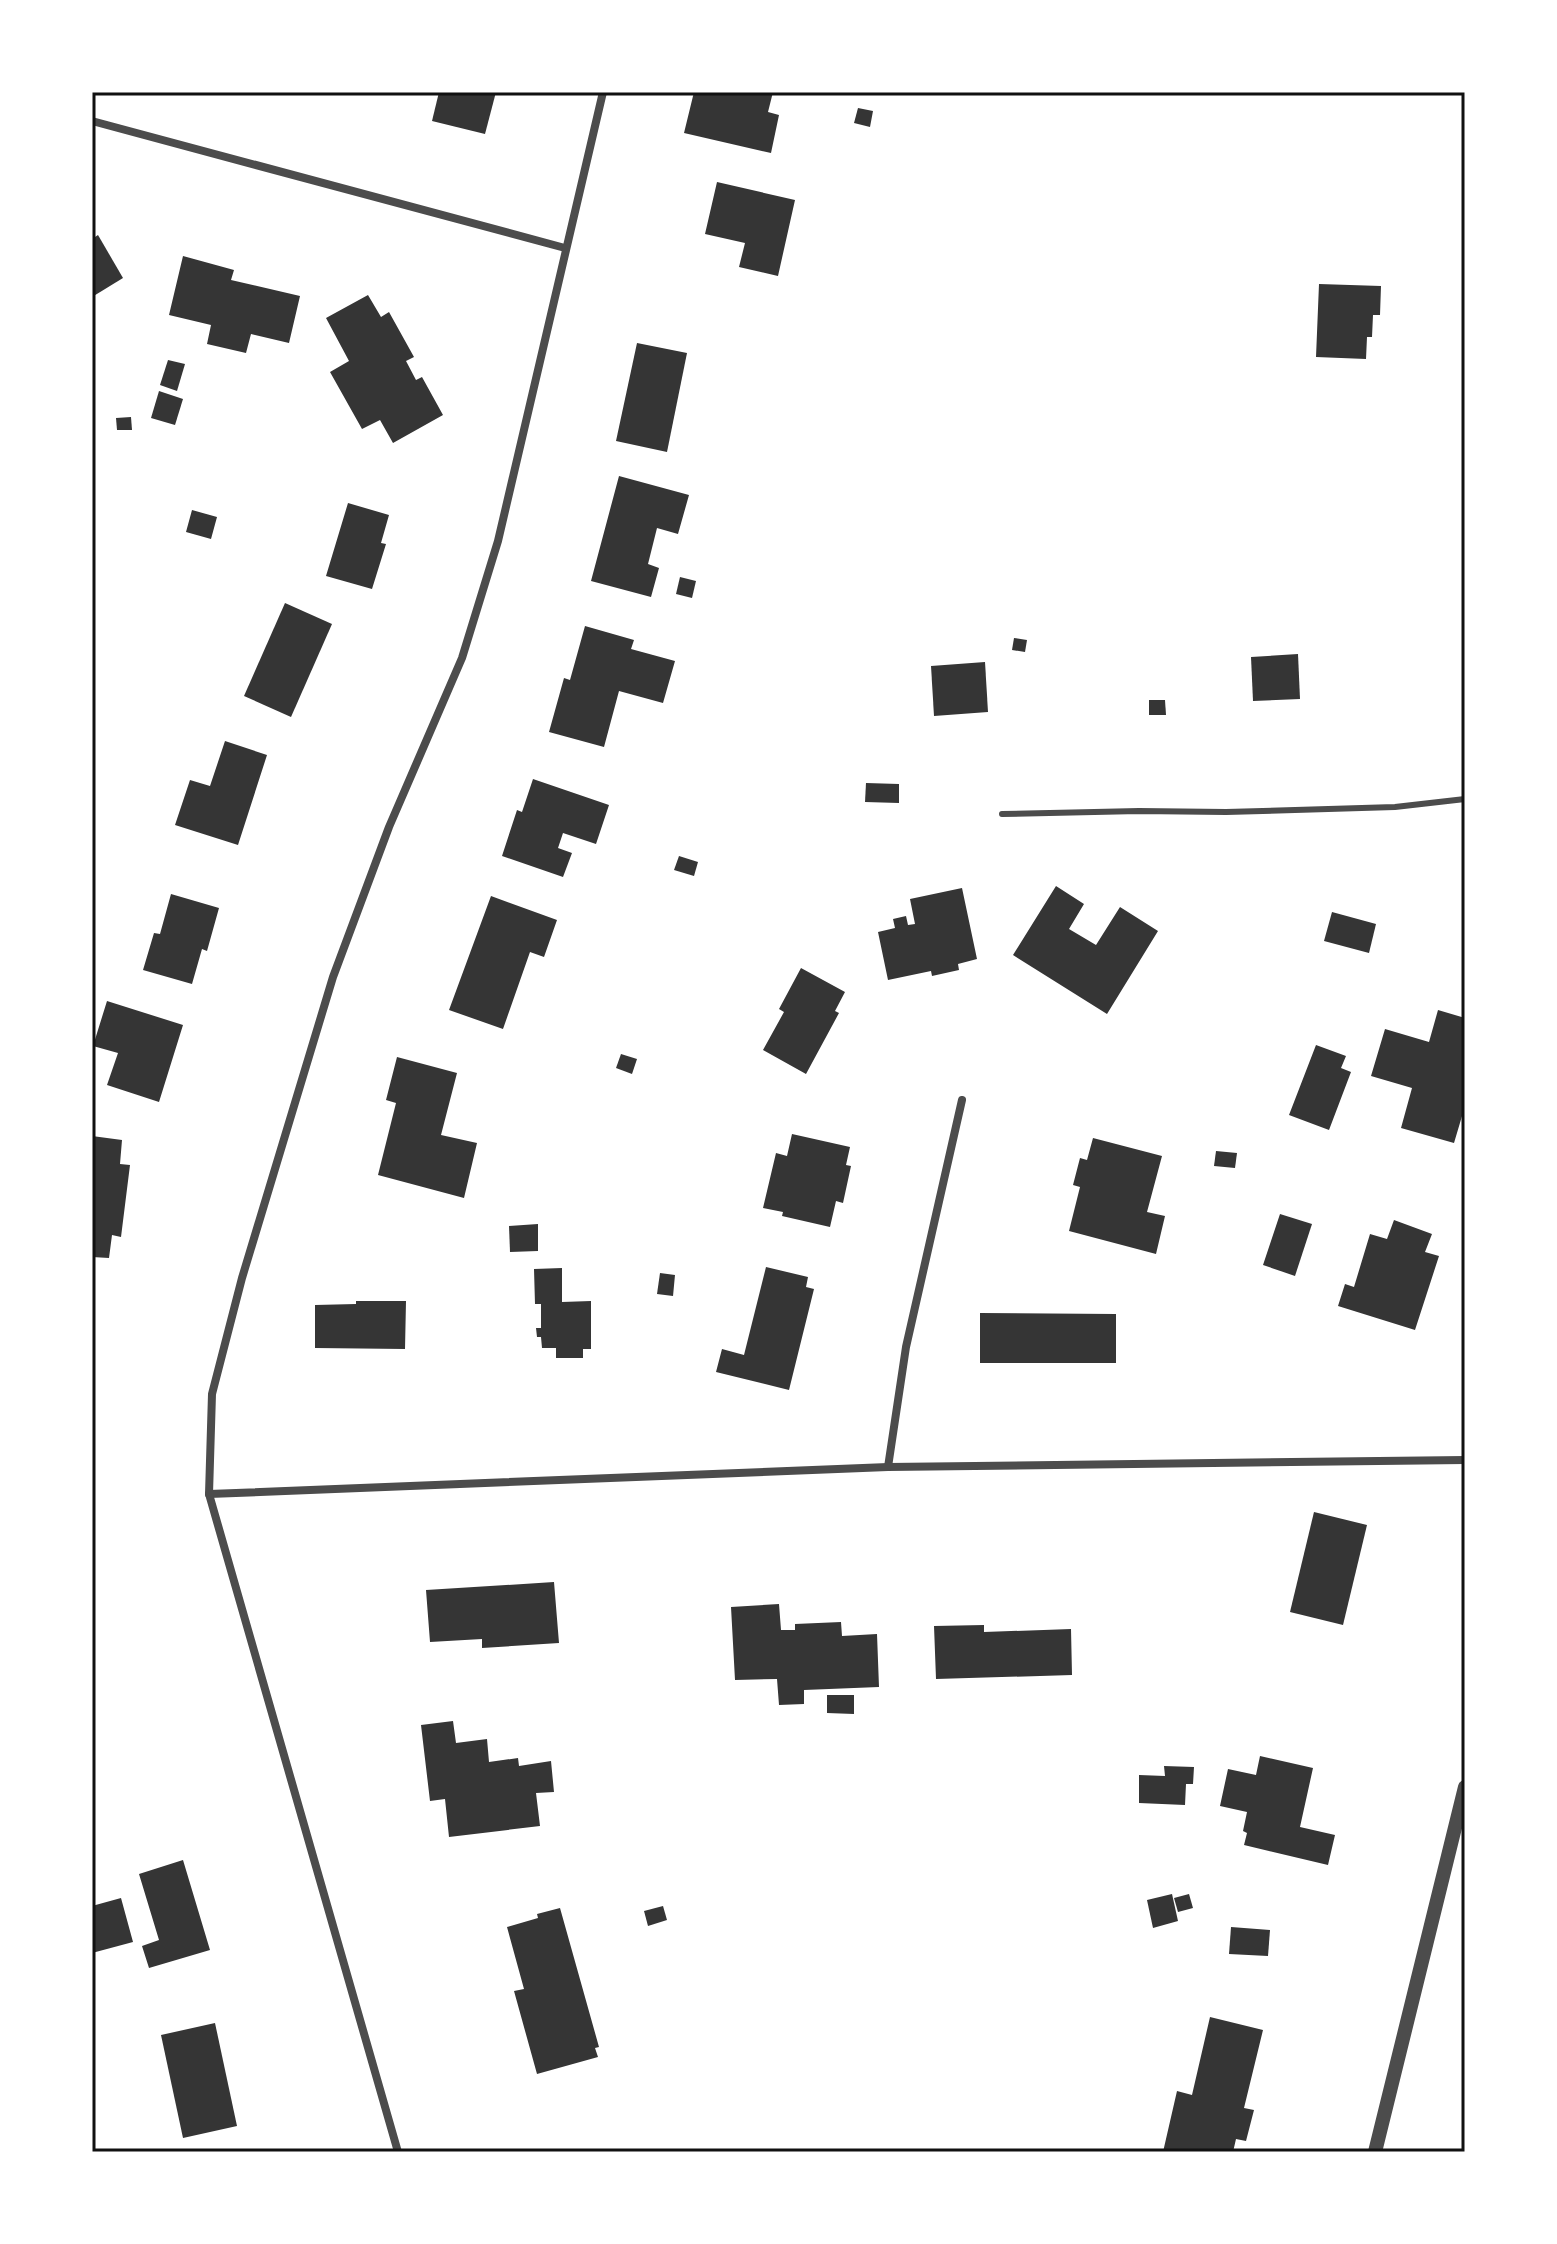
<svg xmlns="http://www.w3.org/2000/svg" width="1557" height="2244" font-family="Lato,sans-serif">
  <rect width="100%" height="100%" fill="#fff"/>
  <g fill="#353535">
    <path d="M439 92H496L485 134 432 121Z"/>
    <path d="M694 92H773L768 112 779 115 771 153 684 133Z"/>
    <path d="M858 108 873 111 870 127 854 123Z"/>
    <path d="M717 182 795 200 778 276 739 267 745 243 705 234Z"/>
    <path d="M98 235 123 278 92 297V239Z"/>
    <path d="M183 256 234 270 231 280 300 296 289 343 251 334 246 353 207 344 211 325 169 315Z"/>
    <path d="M1319 284 1381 286 1380 315H1373L1372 337H1367L1366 359 1316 357Z"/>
    <path d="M368 295 381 317 389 312 414 357 406 361 416 380 422 377 443 415 393 443 380 420 362 429 330 372 349 361 326 318Z"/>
    <path d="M637 343 687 353 667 452 616 441Z"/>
    <path d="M168 360 185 364 177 391 160 385Z"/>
    <path d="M159 391 183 399 175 425 151 418Z"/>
    <path d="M131 417 132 430H117L116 418Z"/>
    <path d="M619 476 689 495 678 534 657 528 648 564 659 568 651 597 591 581Z"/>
    <path d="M348 503 389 515 381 543 386 544 372 589 326 576Z"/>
    <path d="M192 510 217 517 211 539 186 532Z"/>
    <path d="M680 577 696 581 692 598 676 594Z"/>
    <path d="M285 603 332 624 291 717 244 696Z"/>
    <path d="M585 626 634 640 631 649 675 661 663 703 619 691 604 747 549 732 564 678 570 680Z"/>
    <path d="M1014 638 1027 640 1025 652 1012 650Z"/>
    <path d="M1298 654 1300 699 1253 701 1251 657Z"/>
    <path d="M985 662 988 712 934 716 931 666Z"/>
    <path d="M1149 700H1165L1166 715H1149Z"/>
    <path d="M225 741 267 755 238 845 175 825 190 780 210 786Z"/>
    <path d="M533 779 609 805 596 844 563 833 558 848 572 853 563 877 502 856 517 810 522 812Z"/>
    <path d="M866 783 899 784V803L865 802Z"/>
    <path d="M679 856 698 862 694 876 674 870Z"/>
    <path d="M1056 886 1084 904 1069 929 1096 945 1120 907 1158 931 1107 1014 1013 955Z"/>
    <path d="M962 888 977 959 958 964 959 970 932 976 931 971 888 980 878 932 895 928 893 919 906 916 908 925 915 924 910 899Z"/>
    <path d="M171 894 219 908 207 951 202 949 192 984 143 970 154 933 160 934Z"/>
    <path d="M491 896 557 920 544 957 530 952 503 1029 449 1010Z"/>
    <path d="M1332 912 1376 924 1369 953 1324 941Z"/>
    <path d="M801 968 845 992 835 1011 839 1013 806 1074 763 1050 784 1012 779 1009Z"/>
    <path d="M107 1001 183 1025 159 1102 107 1085 118 1053 93 1046Z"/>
    <path d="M1438 1010 1465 1018V1106L1454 1143 1401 1128 1412 1088 1371 1076 1385 1029 1429 1042Z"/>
    <path d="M1316 1045 1346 1056 1341 1068 1351 1072 1329 1130 1289 1115Z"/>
    <path d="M621 1054 637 1059 632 1074 616 1068Z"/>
    <path d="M397 1057 457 1073 441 1135 477 1143 464 1198 378 1175 396 1103 386 1100Z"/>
    <path d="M792 1134 850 1147 846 1165 851 1166 843 1203 836 1201 830 1227 782 1216 783 1212 763 1208 776 1153 787 1156Z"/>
    <path d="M92 1136 122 1140 120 1164 130 1165 121 1237 112 1235 109 1258 92 1257Z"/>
    <path d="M1093 1138 1162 1156 1147 1212 1165 1216 1156 1254 1069 1231 1080 1187 1073 1185 1080 1158 1087 1160Z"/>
    <path d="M1216 1151 1237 1153 1235 1168 1214 1166Z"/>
    <path d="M1280 1214 1312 1224 1295 1276 1263 1265Z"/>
    <path d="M1394 1220 1432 1234 1425 1252 1439 1256 1415 1330 1338 1306 1345 1284 1354 1287 1370 1234 1387 1239Z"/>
    <path d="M538 1224V1251L510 1252 509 1226Z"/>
    <path d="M766 1267 808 1277 806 1287 814 1289 789 1390 716 1372 722 1349 744 1355Z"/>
    <path d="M562 1268V1302L591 1301V1349H583V1358H556V1348H542L541 1337H537L536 1328H541V1304H535L534 1269Z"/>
    <path d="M660 1273 675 1275 673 1296 657 1294Z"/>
    <path d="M356 1301H406L405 1349 315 1348V1305L356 1304Z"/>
    <path d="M980 1313 1116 1314V1363H980Z"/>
    <path d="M1314 1512 1367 1525 1343 1625 1290 1612Z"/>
    <path d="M554 1582 559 1643 482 1648V1639L430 1642 426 1590Z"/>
    <path d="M779 1604 781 1630H795V1624L841 1622 842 1636 877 1634 879 1687 804 1690V1704L779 1705 777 1679 735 1680 731 1607Z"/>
    <path d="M984 1625V1632L1071 1629 1072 1675 936 1679 934 1626Z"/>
    <path d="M827 1695H854V1714L827 1713Z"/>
    <path d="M453 1721 456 1743 487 1739 489 1762 518 1758 519 1766 551 1761 554 1792 536 1793 540 1826 449 1837 445 1799 430 1801 421 1725Z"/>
    <path d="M1260 1756 1313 1768 1300 1827 1335 1835 1328 1865 1244 1845 1247 1833 1243 1831 1247 1812 1220 1806 1228 1769 1256 1775Z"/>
    <path d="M1164 1766 1194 1767 1193 1784H1186L1185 1805 1139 1803V1775L1165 1776Z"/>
    <path d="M183 1860 210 1950 149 1968 142 1946 159 1940 139 1874Z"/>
    <path d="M1172 1894 1178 1921 1153 1928 1147 1900Z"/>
    <path d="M1189 1894 1193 1908 1178 1912 1174 1898Z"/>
    <path d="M121 1898 133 1942 92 1953V1906Z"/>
    <path d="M663 1906 667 1920 648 1926 644 1911Z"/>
    <path d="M560 1908 599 2047 595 2048 598 2057 537 2074 514 1991 524 1989 507 1927 538 1918 537 1914Z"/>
    <path d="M1231 1927 1270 1930 1268 1956 1229 1954Z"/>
    <path d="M1210 2017 1263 2030 1244 2108 1254 2110 1246 2141 1236 2139 1233 2152H1163L1177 2091 1192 2095Z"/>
    <path d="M215 2023 237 2126 183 2138 161 2035Z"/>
  </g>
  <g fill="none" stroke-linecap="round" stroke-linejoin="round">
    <path stroke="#4c4c4c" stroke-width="6" d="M1002 814 1139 811 1226 812 1395 807 1465 799"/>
    <g stroke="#4c4c4c" stroke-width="8">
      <path d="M92 121 565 248"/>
      <path d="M888 1467 906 1347 962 1100"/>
      <path d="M209 1494 888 1467 1465 1460"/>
      <path d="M398 2152 209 1494 212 1394 242 1278 333 977 389 827 462 658 498 541 603 92"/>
    </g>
    <path stroke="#4c4c4c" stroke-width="14" d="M1375 2152 1465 1787"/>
  </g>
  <rect width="1557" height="2244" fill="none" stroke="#ffffff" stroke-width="188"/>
  <rect x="94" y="94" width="1369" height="2056" fill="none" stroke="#111" stroke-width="3"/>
</svg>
